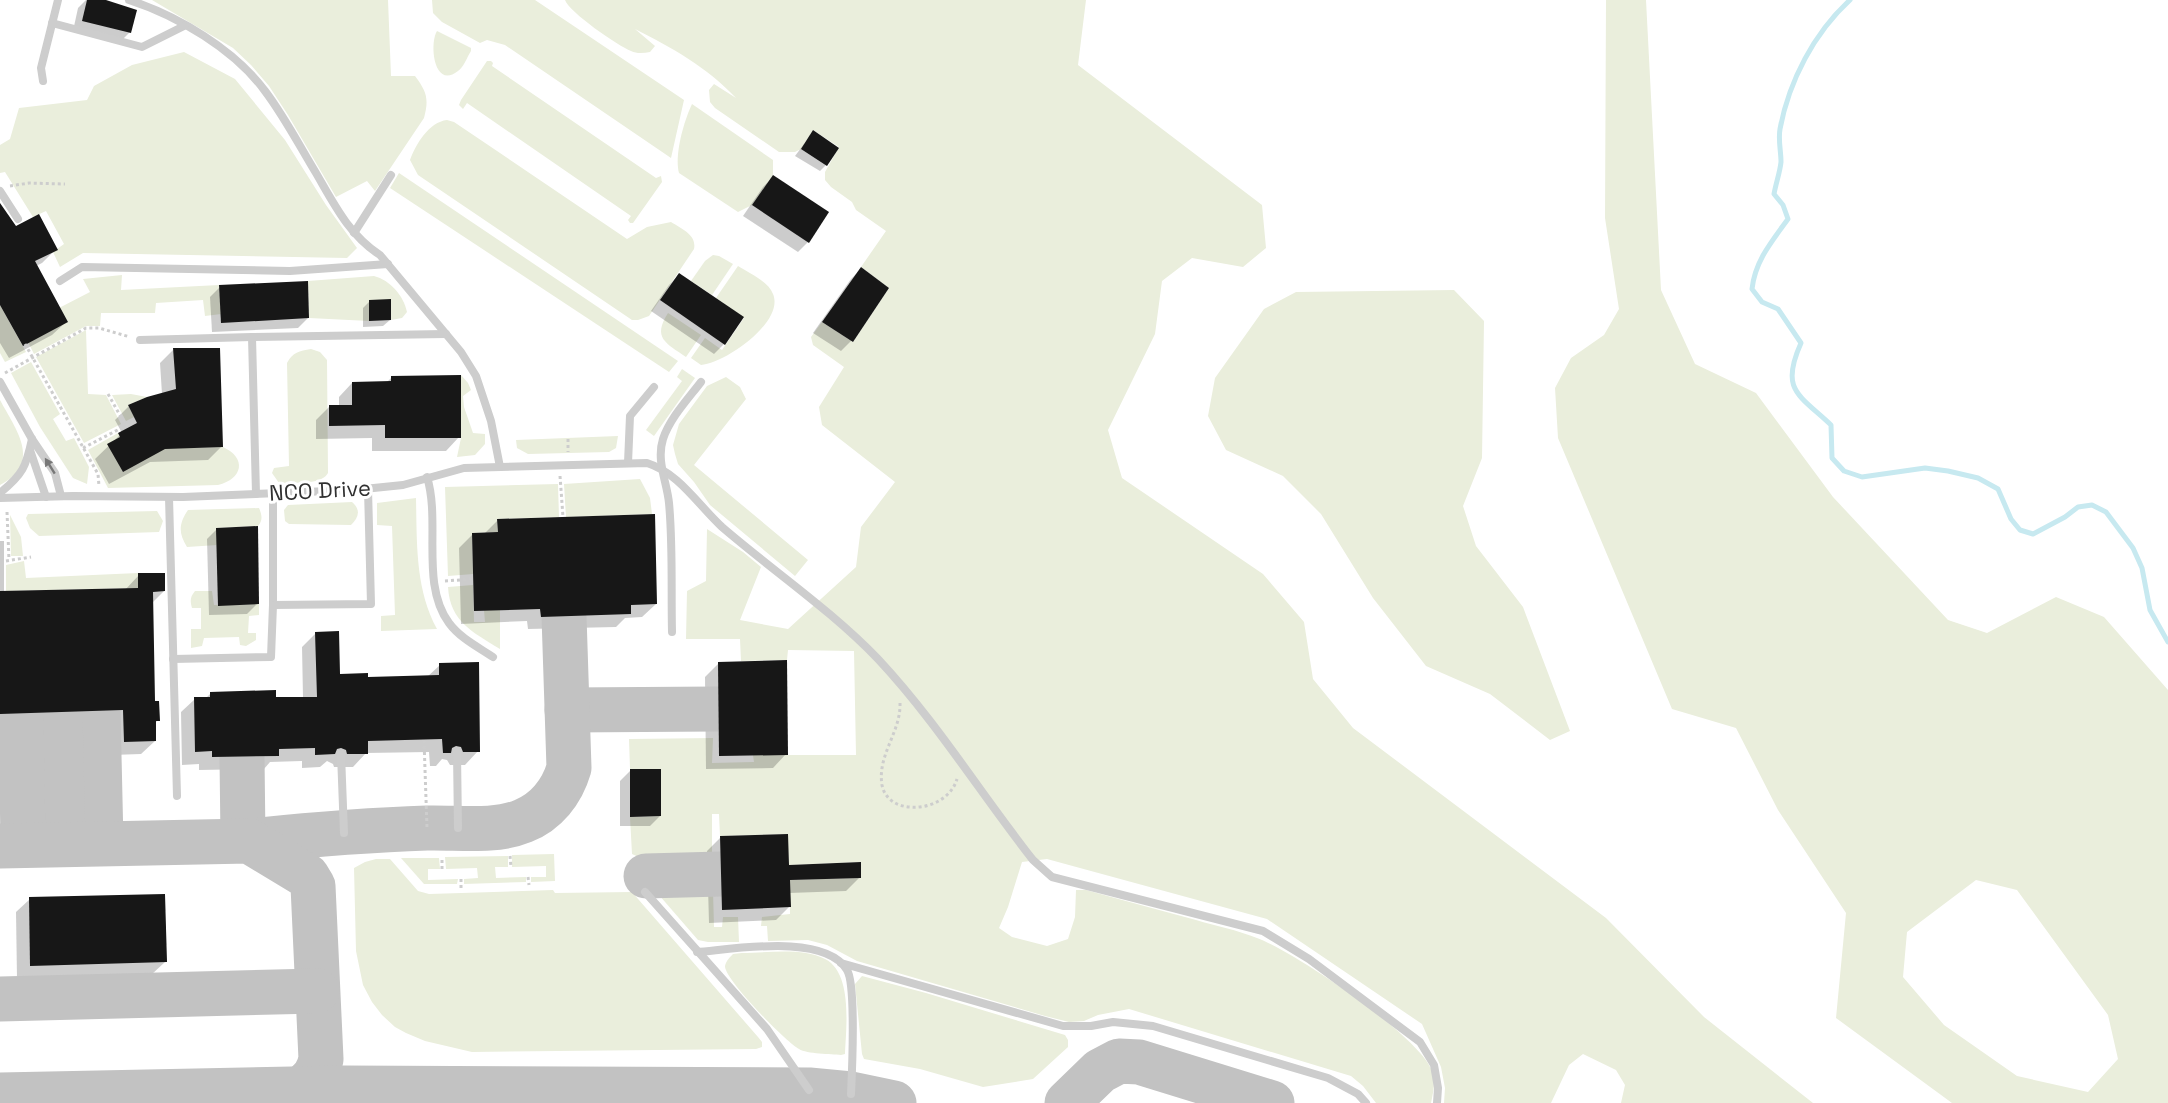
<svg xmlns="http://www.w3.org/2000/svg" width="2168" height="1103" font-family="'Space Grotesk',sans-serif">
  <rect width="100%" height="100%" fill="#fff"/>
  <g fill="#eaeedc" fill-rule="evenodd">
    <path d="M152 0H388L391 76H415C427 92 429 99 424 118L375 191 367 181 336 197 288 115 269 86 251 65 233 48Z"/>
    <path d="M432 0H535L684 100 671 158 505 45 487 40 480 43 442 22 433 13Z"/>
    <path d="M565 0H1086L1078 65 1262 205 1266 248 1243 267 1192 258 1162 281 1155 334 1108 430 1122 478 1263 574 1304 622 1313 679 1353 728 1606 918 1704 1017 1813 1103H1621L1625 1085 1616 1070 1583 1054 1569 1065 1551 1103H1444L1445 1088 1441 1067 1422 1024 1267 919 1047 859 1022 862 1008 907 999 928 1012 937 1047 946 1068 939 1075 917 1076 890H1086C1122 900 1159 910 1196 920 1216 926 1237 930 1257 938 1293 951 1420 1036 1432 1071 1436 1081 1433 1093 1431 1103H1376L1363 1086 1351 1076 1129 1009 1098 1015 1084 1021 1069 1022 1045 1016 857 961 827 945 808 940 768 941 767 926H761L762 917 790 914V880L861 878V862L789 865 787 834 720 836 719 814H712V860L647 861 632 854 630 817 661 816V770L630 769 629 739 713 738 712 763 754 762 753 755H856L854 651 788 650 787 660 741 661 740 639H686L687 591 706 581 707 529 743 552 761 567 740 620 788 629 856 567 861 527 895 482 822 425 819 407 844 367 813 345 811 337 822 322 853 342 889 288 861 267 886 231 856 210 852 202 831 187 825 180V172L839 147 813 130 801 149 795 152H779L715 108 710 102 709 90 714 84 736 98C708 68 671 47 635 29L655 46 650 52C644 53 637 54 631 51 618 46 569 12 565 0Z"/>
    <path d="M1606 0H1646L1661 290 1695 364 1756 393 1833 497 1948 620 1987 633 2056 597 2104 617 2168 690V1103H1952L1836 1018 1846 913 1778 810 1736 728 1672 709 1558 438 1555 388 1571 358 1604 335 1619 309 1605 218ZM1976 880 2017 890 2108 1015 2118 1059 2088 1092 2017 1076 1944 1025 1903 977 1907 932Z"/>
    <path d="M437 31 471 48V51C467 57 464 67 458 71 434 90 429 44 437 31Z"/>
    <path d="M184 52 235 79 285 140 326 205 357 248 347 258 83 253 60 267 53 252 64 244 46 211 33 217 5 172 0 173V145L10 139 19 108 87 100 94 86 132 65Z"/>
    <path d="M487 61H491L493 63 492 66 656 178 661 176 662 182 633 223H630L628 220 631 216 467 103 463 109 459 105 461 100Z"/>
    <path d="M692 104 773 160V175L752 205 738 212 679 173C674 155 684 121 692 104Z"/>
    <path d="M447 120 454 122 627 239 647 227 671 222C682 229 697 235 694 249L649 316 638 320H632L418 175 410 160C416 144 429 122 447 120Z"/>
    <path d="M399 173 678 361 669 372 390 188Z"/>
    <path d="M713 255 719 256 733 264 712 295 691 281 705 261Z"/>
    <path d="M738 266C749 273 768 281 773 294 785 322 724 364 701 365L691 358 705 338 722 350 744 318 716 298Z"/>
    <path d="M122 275 121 290 219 285 221 314 205 316 203 300 156 303 155 313H101L100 326H86L34 354 28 342 59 308 90 292 83 279Z"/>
    <path d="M374 276C390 280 404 296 407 312L402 318 391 320 390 300H369V321L309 318 308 281Z"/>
    <path d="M1454 290 1484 321 1482 458 1463 506 1476 546 1523 607 1570 731 1550 740 1490 694 1426 666 1373 598 1321 514 1283 476 1226 450 1208 416 1215 378 1264 309 1296 292Z"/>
    <path d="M0 305 26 352 5 362 0 353Z"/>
    <path d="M668 313 701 335 686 357C666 343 652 338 668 313Z"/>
    <path d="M86 330 88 394 106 395 121 424 84 443 36 357Z"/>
    <path d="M311 349 320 352 327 360 328 473C321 486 292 482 279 483L272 473 274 468 289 466 287 363C293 352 299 351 311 349Z"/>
    <path d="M31 362 60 414 53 419 66 441 74 438 89 467 87 484 73 478 40 427 11 373Z"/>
    <path d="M682 369 695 378 654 436 646 430 682 381 677 377Z"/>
    <path d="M461 375 468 383 471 390 463 396 464 407 473 433 485 434V444L475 455 457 457 461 438Z"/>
    <path d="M726 377 740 387 746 399 694 465 808 560 795 576 710 505 694 482 678 464 675 454 673 445 679 424 707 386Z"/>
    <path d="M131 394 147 397 128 405 134 417 126 421 112 395Z"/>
    <path d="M0 400C16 430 43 463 0 485Z"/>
    <path d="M148 427 176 448 223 447C247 458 243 479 218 485L108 488 88 450 118 433 120 437 108 444 123 472Z"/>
    <path d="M618 436 616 448 609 452 528 454 517 448 516 440Z"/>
    <path d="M640 479 650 498 652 514 566 517 564 484Z"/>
    <path d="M558 484 559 517 497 519 498 532 472 533 473 574 448 576 445 487Z"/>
    <path d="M416 498C417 542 415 589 437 629L381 631V616L395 615 392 526 377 525V503Z"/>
    <path d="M352 502C361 510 359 517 351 525L289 524 285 521 284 510 288 505Z"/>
    <path d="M259 508C262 515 263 520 258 526L217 528V545L187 547C178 533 179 523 188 510Z"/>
    <path d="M157 511 163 521 159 532 39 536 30 528 26 518 28 514Z"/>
    <path d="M10 515 21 537 23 556H11Z"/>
    <path d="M24 561 26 578 138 573V588L6 591V565Z"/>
    <path d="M473 585 474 622H485L484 610H500V649C473 632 450 622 448 587Z"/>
    <path d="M195 591H212L214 605 259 604V615L249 616 248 633H256V640L246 646 240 645 239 637 204 638 202 646 191 648V629H201V608H192C190 601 190 597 195 591Z"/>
    <path d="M554 854 555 881 531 882V877H546V866L512 867V855Z"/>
    <path d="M508 856V867H495L496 878 526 877V882L464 884V879L478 878 477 868 446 869 445 857Z"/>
    <path d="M401 858H439L440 869H428V880L458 879 457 884H424Z"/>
    <path d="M376 859H390L418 891 429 894 553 890 555 893 632 892 758 1037 762 1042V1047L756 1049 472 1052 425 1041 406 1033 395 1027 382 1015 372 1002 363 985 356 951 354 868 365 862Z"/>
    <path d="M713 891 714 927H722L723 917H738L739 942H708L698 940 659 895V892Z"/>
    <path d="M742 953C767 953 802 947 825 959 853 973 846 1028 845 1054L841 1055C831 1054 807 1054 799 1049 786 1042 724 979 725 966 726 961 730 957 733 954Z"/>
    <path d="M862 976 926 993 1065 1035 1068 1040V1047L1033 1079 983 1087 920 1069 864 1059 862 1054 855 984Z"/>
  </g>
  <g fill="#0003">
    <path d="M86 0H99L130 32 120 42 73 31 78 8Z"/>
    <path d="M813 132 826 165 820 171 795 156Z"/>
    <path d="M773 177 808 242 798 252 743 216 763 187Z"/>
    <path d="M0 217 15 228 56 249 42 263 36 266 66 322 52 335 9 358 0 343Z"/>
    <path d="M861 269 887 288 851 341 841 351 813 333 851 279Z"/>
    <path d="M679 275 742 318 724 344 714 354 651 311 669 285Z"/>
    <path d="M220 287 308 318 298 328 212 332 210 297Z"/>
    <path d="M369 302 390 320 383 326 363 327V308Z"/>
    <path d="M173 350 222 446 208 460 150 462 109 484 95 459 122 433 115 420 129 406 162 394 160 363Z"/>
    <path d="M392 377 459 437 446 451H372V438L316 439V420L329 407H339V397L352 383H386Z"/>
    <path d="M498 520 656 604 642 617 625 618 616 627 528 629 527 621 461 624 459 548 473 534H484Z"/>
    <path d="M217 529 257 604 247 614 209 615 207 539Z"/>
    <path d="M0 541H4V592L125 590 139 575 164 591 152 603 154 702 158 720 154 724 155 741 141 754 112 755 111 723 0 726V742Z"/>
    <path d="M316 633 339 675 366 678 427 677 440 665 478 751 465 765H450L447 760 442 759 436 766H430L429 752 366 753 353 767H334L333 764 327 761 320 767 302 768V761L270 762 264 769 199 770V764L182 765 181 712 195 699 206 698 211 693 275 699 303 698 302 647Z"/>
    <path d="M718 664 786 754 773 768 706 769 705 677Z"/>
    <path d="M630 771 660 816 650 826H620V781Z"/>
    <path d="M720 838 787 866 860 877 846 891 789 893V907L776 920 709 923 707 851Z"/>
    <path d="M30 899 165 962 151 975 17 979 16 912Z"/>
  </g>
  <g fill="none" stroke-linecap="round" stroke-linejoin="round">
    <path stroke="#c7e9f0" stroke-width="5" d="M1850 0C1814 33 1789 81 1780 129 1778 140 1781 151 1781 162 1780 172 1776 183 1774 194L1783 205 1788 219C1772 241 1755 261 1752 289L1762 302 1778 309 1801 343C1780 390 1798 394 1831 425L1832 458 1844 471 1862 477 1925 468 1948 471 1978 478 1998 489 2011 519 2020 530 2033 534 2065 517 2078 507 2092 505 2106 512 2133 548 2142 568 2150 610 2168 642"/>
    <g stroke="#c2c2c2" stroke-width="45">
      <path d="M567 710 718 709"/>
      <path d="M98 711 101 843"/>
      <path d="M60 712 63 844"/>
      <path d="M21 713 23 845"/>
      <path d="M242 757 243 840"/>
      <path d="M249 841C308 835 367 830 427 828 457 827 494 833 523 821 546 812 562 792 569 768L564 616"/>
      <path d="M0 846 249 841 307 876 313 886 321 1059C318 1074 312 1080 300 1089"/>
      <path d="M646 876 721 874"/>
      <path d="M0 999 317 991"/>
      <path d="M0 1095 342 1088 809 1090 851 1094 894 1103"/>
      <path d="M1067 1103 1100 1071 1119 1061 1139 1062 1272 1103"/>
    </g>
  </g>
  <g fill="#171717">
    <path d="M87 0H106L137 10 131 33 82 21Z"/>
    <path d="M813 130 839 148 827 166 801 149Z"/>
    <path d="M773 175 829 212 809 243 752 205Z"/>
    <path d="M0 203 16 226 39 214 58 250 35 261 68 322 23 346 0 305Z"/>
    <path d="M861 267 889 288 853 342 822 322Z"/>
    <path d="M679 273 744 317 725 345 660 300Z"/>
    <path d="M308 281 309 318 221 323 219 285Z"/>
    <path d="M391 299V320L369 321V300Z"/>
    <path d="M173 348H220L223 447 165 449 123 472 107 444 120 437 118 433 137 423 128 405 147 397 176 389Z"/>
    <path d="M461 375V438H385V425L329 426V405H352V382L391 381V376Z"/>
    <path d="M655 514 657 604 631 605V614L541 617 540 609 474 611 472 533 498 532 497 519Z"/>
    <path d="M258 526 259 604 218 606 216 528Z"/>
    <path d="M138 573H165V591L153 592 155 701H159L160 721H156V741L124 742 123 710 0 714V591L138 588Z"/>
    <path d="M339 631 340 674 368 673V677L439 675V663L479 662 480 752H463L461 747 456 746 452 748 451 753H443L442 739 368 741V754H347L346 750 341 748 337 749 335 754 315 755V748L279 749V756L212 757V751L195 752 194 697H210V692L276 690V697H317L315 632Z"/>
    <path d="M787 660 788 755 719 756 718 662Z"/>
    <path d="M630 769H661V816L630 817Z"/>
    <path d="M788 834 789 865 861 862V878L790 880 791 907 722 910 720 836Z"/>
    <path d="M165 894 167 962 30 966 29 897Z"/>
  </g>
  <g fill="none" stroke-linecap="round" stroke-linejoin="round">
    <g stroke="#cdcdcd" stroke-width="3" stroke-dasharray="3 3" stroke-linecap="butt">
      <path d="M10 186 29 183 65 184"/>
      <path d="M25 344 98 474 99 486"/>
      <path d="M5 373 86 328H99L130 337"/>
      <path d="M108 394 126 426"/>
      <path d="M568 439V452"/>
      <path d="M83 448 135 421"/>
      <path d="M560 476 563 517"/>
      <path d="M7 512 9 560"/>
      <path d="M6 561 31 557"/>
      <path d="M445 581 473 579"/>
      <path d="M900 703C901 732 877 755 882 785 888 818 947 813 957 779"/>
      <path d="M424 740 427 828"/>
      <path d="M510 856 511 867"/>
      <path d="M442 869V857"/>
      <path d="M528 877 529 885"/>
      <path d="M461 888V879"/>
    </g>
    <g stroke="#cdcdcd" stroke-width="8">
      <path d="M129 0C178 16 234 49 265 91 284 116 299 145 316 173 334 204 349 235 380 255L461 352 476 376 491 421 500 467"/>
      <path d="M52 23 142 47 184 26"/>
      <path d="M43 81 41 68 58 0"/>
      <path d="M0 191 18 219"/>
      <path d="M354 233 391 175"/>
      <path d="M60 281 82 267 290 271 388 264"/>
      <path d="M140 340 252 337"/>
      <path d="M0 382 32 439 55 473 61 496"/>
      <path d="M30 450 46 497"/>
      <path d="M628 463 630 416 654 387"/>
      <path d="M427 477C441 522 420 584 449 623 460 638 478 647 493 657"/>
      <path d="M0 493C23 474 26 467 32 439"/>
      <path d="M273 493V605L371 604 368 489"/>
      <path d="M256 494 252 337 446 334"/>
      <path d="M169 497 177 796"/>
      <path d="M0 498 73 496 183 497 354 490 403 485 464 468 647 463C679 473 698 505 722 527 773 571 831 610 878 659 936 721 981 794 1033 860L1052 877 1263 931 1309 959 1420 1042 1434 1065 1438 1088 1437 1103"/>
      <path d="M672 632C671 589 673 545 669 503 667 482 656 461 663 439 670 418 688 399 701 382"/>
      <path d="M173 659 271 657 273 605"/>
      <path d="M457 752 458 828"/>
      <path d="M341 754 344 833"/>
      <path d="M645 892 767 1029 809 1090"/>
      <path d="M697 952C735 949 825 933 847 970 856 984 852 1073 851 1094"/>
      <path d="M841 963 1063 1026H1091L1113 1022 1153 1026 1328 1078 1358 1094 1366 1103"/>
    </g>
  </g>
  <defs><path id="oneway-solid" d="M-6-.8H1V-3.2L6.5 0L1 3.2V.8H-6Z" transform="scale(1.5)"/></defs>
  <use fill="#777" href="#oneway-solid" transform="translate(50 466) rotate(-122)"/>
  <g text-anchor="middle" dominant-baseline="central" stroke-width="6" stroke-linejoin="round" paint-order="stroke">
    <g font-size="22" fill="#303030" stroke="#fff">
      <text transform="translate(320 490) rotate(-3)">NCO Drive</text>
    </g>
  </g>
</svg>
